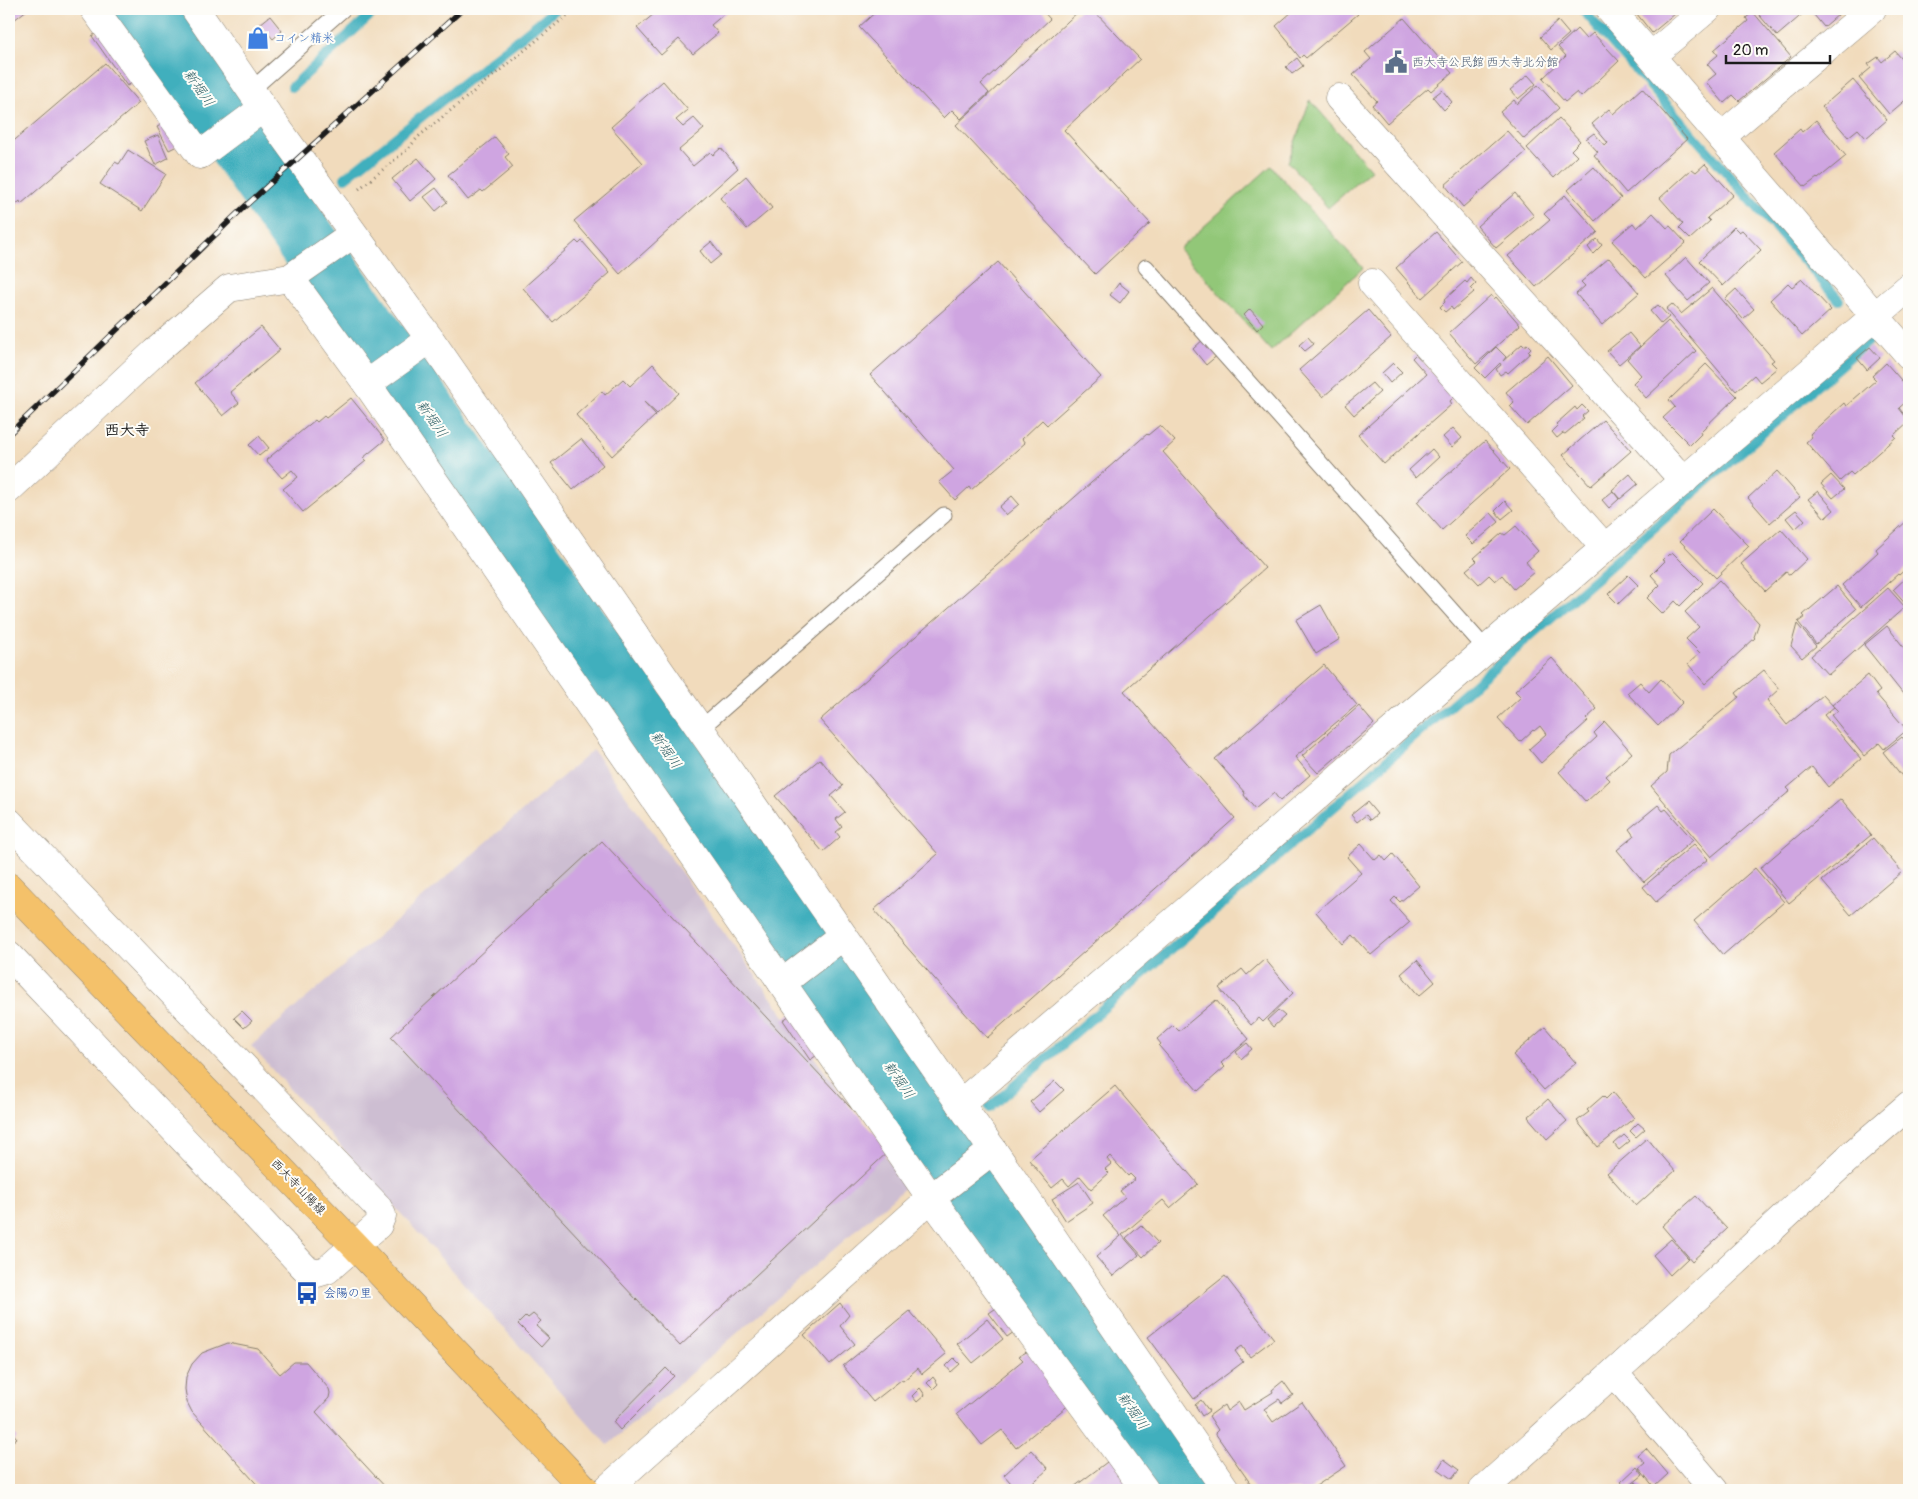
<svg xmlns="http://www.w3.org/2000/svg" width="1918" height="1499" font-family="Pangolin,'Klee One',sans-serif">
  <rect width="100%" height="100%" fill="#fdfcf7"/>
  <filter id="ink" filterUnits="userSpaceOnUse"><feTurbulence type="fractalNoise" baseFrequency=".02" numOctaves="2"/><feDisplacementMap in="SourceGraphic" scale="10" xChannelSelector="R" yChannelSelector="G"/><feConvolveMatrix kernelMatrix="1 2 1 2 8 2 1 2 1" color-interpolation-filters="sRGB"/></filter>
  <filter id="wash" filterUnits="userSpaceOnUse"><feTurbulence type="fractalNoise" baseFrequency=".0096" numOctaves="4" result="noise"/><feDisplacementMap in="SourceGraphic" scale="20" xChannelSelector="R" yChannelSelector="G"/><feGaussianBlur stdDeviation="1.12" result="paint"/><feColorMatrix in="noise" values="0 0 0 0 0 0 0 0 0 0 0 0 0 0 0 0 0 1.4 0 .05"/><feComposite in="paint" operator="in"/></filter>
  <g filter="url(#wash)">
    <rect width="100%" height="100%" fill="#f1dbbc"/>
    <path fill="#cdbed2" d="M593 750 907 1186 608 1445 251 1046Z"/>
    <g fill="#92c778" stroke="#57724a">
      <path d="M1310 100 1371 170 1328 208 1288 162Z"/>
      <path d="M1271 166 1363 268 1271 351 1179 249Z"/>
    </g>
    <g fill="none" stroke-linecap="round" stroke-linejoin="round">
      <g stroke="#40afbd" stroke-width="10">
        <path d="M1582 9 1839 300"/>
        <path d="M292 87 377 9"/>
        <path d="M345 178 556 9"/>
        <path d="M291 220 307 207"/>
        <path d="M989 1108 1868 341"/>
      </g>
      <path stroke="#40afbd" stroke-width="62" d="M143 9 848 1011 1188 1490"/>
    </g>
    <g id="blocks">
      <g fill="#cfa5e1">
        <path d="M9 9H28L9 24Z"/>
        <path d="M660 9H730L711 25 718 33 693 54 679 39 661 55 637 28Z"/>
        <path d="M879 9H1041L1050 19 981 84 989 93 961 119 952 110 944 118 859 27Z"/>
        <path d="M1081 9H1092L1140 59 1064 130 1150 223 1095 274 956 125Z"/>
        <path d="M1291 9H1353L1358 14 1306 58 1303 55 1300 58 1289 44 1290 43 1276 26 1293 11Z"/>
        <path d="M1633 9H1681L1652 33Z"/>
        <path d="M1754 9H1804L1806 11 1777 36Z"/>
        <path d="M1809 9H1839L1836 11 1839 14 1824 27Z"/>
        <path d="M1753 12 1791 57 1739 101 1733 95 1724 103 1706 82 1716 74 1707 64 1718 55 1714 50 1748 21 1746 18Z"/>
        <path d="M270 16 282 31 273 39 260 24Z"/>
        <path d="M1404 18 1452 73 1431 91 1428 88 1387 123 1372 105 1377 101 1353 75 1371 59 1365 52Z"/>
        <path d="M1558 21 1569 34 1551 50 1540 37Z"/>
        <path d="M1577 29 1586 39 1593 33 1619 61 1581 97 1577 92 1565 102 1543 78 1566 56 1558 47Z"/>
        <path d="M100 30 135 81 127 86 92 36Z"/>
        <path d="M1895 51 1909 67V97L1889 114 1859 78 1871 68 1868 64 1878 57 1882 62Z"/>
        <path d="M1297 58 1303 66 1292 74 1286 67Z"/>
        <path d="M105 63 139 103 21 204 20 201 12 208 9 203V145Z"/>
        <path d="M1528 75 1536 84 1518 99 1510 90Z"/>
        <path d="M1853 80 1887 120 1866 138 1858 129 1848 137 1822 107Z"/>
        <path d="M663 81 688 110 676 120 683 127 694 118 704 129 679 150 693 166 710 152 713 155 721 148 738 168 620 274 574 221 643 163 611 127Z"/>
        <path d="M1538 85 1559 108 1524 139 1500 112 1514 100 1517 104Z"/>
        <path d="M1642 88 1687 139 1626 193 1594 155 1598 152 1586 139 1594 133 1605 146 1608 143 1592 124 1609 109 1613 114Z"/>
        <path d="M1442 90 1452 102 1444 110 1433 97Z"/>
        <path d="M1559 118 1580 141 1571 150 1577 156 1554 178 1527 148Z"/>
        <path d="M1816 120 1846 156 1818 179 1817 178 1805 187 1774 152 1800 129 1802 132Z"/>
        <path d="M167 122 179 145 169 150 157 127Z"/>
        <path d="M1507 131 1526 152 1463 207 1445 185Z"/>
        <path d="M158 135 168 158 155 165 144 141Z"/>
        <path d="M495 137 509 154 505 157 513 167 483 192 481 190 468 200 448 175Z"/>
        <path d="M128 150 166 174 142 211 100 184 115 162 119 164Z"/>
        <path d="M418 158 436 179 410 201 392 179Z"/>
        <path d="M1705 164 1733 195 1707 218 1710 221 1690 239 1679 228 1683 224 1660 198 1692 169 1696 172Z"/>
        <path d="M1594 167 1621 198 1595 221 1568 190Z"/>
        <path d="M746 176 772 208 747 229 720 198Z"/>
        <path d="M436 188 447 202 436 211 424 197Z"/>
        <path d="M1515 193 1534 216 1496 248 1477 226Z"/>
        <path d="M1565 195 1598 232 1536 287 1508 256 1550 220 1544 214Z"/>
        <path d="M1653 213 1667 228 1670 226 1686 243 1646 278 1612 241 1633 223 1637 228Z"/>
        <path d="M1734 227 1739 232 1742 230 1761 250 1723 286 1699 261Z"/>
        <path d="M1436 232 1462 262 1422 298 1396 268Z"/>
        <path d="M1597 239 1602 245 1593 254 1588 247Z"/>
        <path d="M576 241 579 244 582 241 610 273 553 322 523 288Z"/>
        <path d="M711 242 721 255 710 264 700 251Z"/>
        <path d="M1686 257 1709 283 1688 301 1666 276Z"/>
        <path d="M1609 258 1639 293 1602 325 1576 294 1585 286 1581 282Z"/>
        <path d="M998 262 1101 377 1047 425 1042 420 1022 439 1025 443 971 490 969 487 955 500 939 482 954 470 870 375Z"/>
        <path d="M1471 278 1476 284 1471 289 1474 292 1453 310 1451 307 1445 312 1440 307 1445 302 1444 300 1465 281 1467 283Z"/>
        <path d="M1802 279 1831 310 1802 336 1770 300 1788 283 1792 287Z"/>
        <path d="M1119 283 1129 291 1120 303 1110 295Z"/>
        <path d="M1712 288 1774 360 1771 362 1777 368 1760 382 1754 375 1736 391 1666 309 1672 304 1681 314Z"/>
        <path d="M1736 289 1754 309 1743 319 1725 299Z"/>
        <path d="M1491 295 1494 299 1496 297 1520 325 1476 364 1449 333Z"/>
        <path d="M1658 305 1669 317 1661 324 1650 311Z"/>
        <path d="M1250 309 1263 324 1257 330 1244 315Z"/>
        <path d="M1368 310 1391 337 1323 397 1299 370Z"/>
        <path d="M1668 321 1696 351 1646 398 1633 383 1641 375 1627 359Z"/>
        <path d="M261 327 280 350 230 392 239 403 223 416 195 383Z"/>
        <path d="M1629 333 1640 346 1619 364 1607 351Z"/>
        <path d="M1206 337 1220 353 1206 365 1193 349Z"/>
        <path d="M1308 337 1314 344 1305 351 1299 345Z"/>
        <path d="M1522 344 1524 346 1527 344 1531 348 1528 351 1530 353 1508 373 1506 371 1500 375 1496 369 1501 365 1500 363 1485 378 1475 368 1496 347 1506 357 1503 361Z"/>
        <path d="M1870 347 1880 358 1867 370 1857 358Z"/>
        <path d="M1416 354 1454 397 1450 401 1452 404 1384 464 1358 435 1426 374 1412 358Z"/>
        <path d="M1548 356 1572 385 1527 425 1510 406 1514 402 1506 392Z"/>
        <path d="M1393 363 1402 372 1390 383 1382 373Z"/>
        <path d="M1886 363 1909 389V399L1899 408 1909 421 1894 435 1896 437 1853 475 1850 472 1840 481 1806 442 1812 437 1810 434 1844 403 1846 406 1876 380 1872 376Z"/>
        <path d="M653 364 679 393 657 414 644 402 656 415 612 456 576 415 602 391 605 395 623 379 630 386Z"/>
        <path d="M1706 364 1737 396 1700 432 1701 434 1690 445 1663 418 1675 407 1669 400Z"/>
        <path d="M1372 383 1380 392 1354 415 1345 405Z"/>
        <path d="M351 398 385 440 363 458 366 461 303 512 283 489 298 477 292 470 282 478 266 460 315 420 317 422 324 416 326 418Z"/>
        <path d="M1582 405 1588 411 1582 416 1584 418 1565 434 1563 433 1557 438 1552 432 1558 426 1556 424 1575 407 1577 410Z"/>
        <path d="M1603 420 1631 451 1591 486 1563 455Z"/>
        <path d="M1160 425 1175 441 1163 452 1265 568 1124 691 1235 818 987 1038 874 910 938 854 820 720 1147 434 1148 435Z"/>
        <path d="M1453 428 1462 438 1452 447 1443 437Z"/>
        <path d="M259 436 269 448 259 456 249 445Z"/>
        <path d="M581 439 603 465 573 490 551 463Z"/>
        <path d="M1485 441 1510 469 1442 530 1417 502Z"/>
        <path d="M1432 449 1439 457 1416 478 1409 470Z"/>
        <path d="M1777 471 1800 497 1770 523 1748 498Z"/>
        <path d="M1630 474 1638 484 1620 499 1612 490Z"/>
        <path d="M1831 475 1844 489 1833 498 1821 484Z"/>
        <path d="M1613 491 1619 499 1609 508 1602 500Z"/>
        <path d="M1818 491 1834 510 1825 518 1808 499Z"/>
        <path d="M1012 496 1019 504 1006 515 999 507Z"/>
        <path d="M1505 501 1513 510 1502 519 1495 511Z"/>
        <path d="M1713 509 1749 546 1716 578 1680 541Z"/>
        <path d="M1796 510 1805 520 1795 529 1786 518Z"/>
        <path d="M1491 513 1499 522 1473 544 1465 536Z"/>
        <path d="M1909 519V566L1899 575 1898 574 1861 607 1842 585 1878 552 1876 549Z"/>
        <path d="M1516 526 1538 551 1526 562 1534 572 1514 589 1502 575 1495 581 1489 575 1479 584 1466 570 1477 561 1474 558 1502 533 1505 535Z"/>
        <path d="M1781 529 1807 559 1790 575 1786 572 1765 591 1741 564Z"/>
        <path d="M1673 553 1703 583 1680 606 1675 601 1663 614 1647 598 1660 585 1651 575 1665 561 1663 560 1669 554 1670 555Z"/>
        <path d="M1628 575 1638 585 1618 604 1608 594Z"/>
        <path d="M1909 575V608L1893 590Z"/>
        <path d="M1719 580 1759 623 1754 637 1755 638 1705 684 1688 664 1700 653 1686 639 1699 627 1685 612Z"/>
        <path d="M1837 586 1856 609 1816 644 1798 622 1805 617 1803 615Z"/>
        <path d="M1888 588 1905 607 1828 675 1811 656Z"/>
        <path d="M1321 605 1340 639 1316 654 1296 620Z"/>
        <path d="M1797 624 1816 646 1802 658 1791 646Z"/>
        <path d="M1887 626 1909 654V689L1903 694 1864 645Z"/>
        <path d="M1552 658 1597 709 1586 719 1588 721 1541 763 1529 749 1546 734 1540 726 1534 731 1533 730 1520 742 1498 718 1521 697 1515 691Z"/>
        <path d="M1324 665 1357 705 1295 757 1310 775 1280 801 1274 793 1255 809 1244 795 1245 793 1215 759Z"/>
        <path d="M1764 670 1779 689 1767 700 1787 725 1823 695 1834 707 1824 715 1861 759 1828 787 1812 767 1787 788 1790 791 1711 857 1651 786 1667 772 1669 755 1739 697 1736 693Z"/>
        <path d="M1868 675 1880 691 1876 694 1907 730 1884 749 1879 743 1864 756 1831 715 1838 711 1832 705Z"/>
        <path d="M1661 679 1683 702 1658 726 1627 693 1640 682 1649 692Z"/>
        <path d="M1359 706 1374 724 1318 773 1302 756Z"/>
        <path d="M1605 722 1632 753 1606 776 1610 780 1586 802 1559 772 1597 737 1594 733Z"/>
        <path d="M1902 737 1909 745V785L1883 752Z"/>
        <path d="M820 759 843 786 831 796 845 812 836 819 842 827 836 832 840 837 823 852 775 796Z"/>
        <path d="M1841 799 1871 835 1789 903 1760 868Z"/>
        <path d="M1367 802 1377 814 1370 820 1366 815 1357 822 1351 815Z"/>
        <path d="M1658 805 1663 811 1666 809 1693 840 1644 882 1617 850 1634 836 1629 829Z"/>
        <path d="M1873 838 1902 872 1851 915 1822 881Z"/>
        <path d="M602 841 890 1150 680 1346 391 1037Z"/>
        <path d="M1361 844 1375 860 1381 855 1386 861 1393 854 1419 886 1400 902 1395 897 1391 901 1410 922 1371 955 1353 935 1343 944 1316 912 1361 873 1347 857Z"/>
        <path d="M1694 844 1708 859 1656 902 1643 887Z"/>
        <path d="M1755 868 1784 902 1723 955 1694 921Z"/>
        <path d="M1265 959 1293 993 1263 1022 1259 1018 1251 1025 1219 988 1242 969 1247 975Z"/>
        <path d="M1417 960 1435 982 1419 996 1401 974Z"/>
        <path d="M1216 1000 1249 1039 1221 1063 1225 1067 1198 1091 1159 1046 1161 1044 1157 1039 1173 1025 1179 1031Z"/>
        <path d="M799 1009 826 1049 810 1060 783 1020Z"/>
        <path d="M1278 1010 1285 1016 1273 1027 1267 1020Z"/>
        <path d="M242 1011 252 1021 244 1028 234 1018Z"/>
        <path d="M1545 1027 1576 1063 1544 1090 1513 1055Z"/>
        <path d="M1247 1043 1252 1049 1241 1059 1236 1052Z"/>
        <path d="M1055 1081 1064 1090 1039 1112 1030 1102Z"/>
        <path d="M1115 1086 1198 1184 1170 1208 1163 1200 1122 1235 1139 1255 1113 1276 1096 1257 1121 1236 1103 1216 1125 1197 1120 1191 1135 1179 1130 1174 1128 1176 1110 1156 1107 1159 1111 1164 1105 1169 1109 1173 1091 1189 1080 1176 1069 1186 1063 1179 1052 1188 1029 1160Z"/>
        <path d="M1613 1092 1634 1118 1598 1147 1577 1121 1589 1112 1587 1110 1603 1096 1606 1099Z"/>
        <path d="M1548 1099 1567 1121 1547 1139 1528 1117Z"/>
        <path d="M1638 1123 1645 1129 1636 1137 1630 1131Z"/>
        <path d="M1624 1135 1630 1141 1619 1150 1614 1144Z"/>
        <path d="M1647 1138 1675 1171 1636 1206 1607 1173Z"/>
        <path d="M1079 1182 1093 1203 1066 1221 1052 1199Z"/>
        <path d="M1696 1196 1727 1229 1692 1261 1662 1226Z"/>
        <path d="M1141 1225 1158 1243 1143 1257 1126 1238Z"/>
        <path d="M1671 1239 1688 1258 1670 1275 1653 1255Z"/>
        <path d="M1225 1276 1274 1339 1250 1357 1242 1346 1235 1351 1243 1362 1194 1399 1148 1337Z"/>
        <path d="M1005 1302 1022 1326 1007 1337 989 1313Z"/>
        <path d="M840 1303 849 1315 840 1326 855 1344 830 1365 804 1335Z"/>
        <path d="M910 1311 946 1354 922 1374 918 1368 903 1381 901 1380 873 1402 843 1366Z"/>
        <path d="M533 1314 541 1321 536 1326 549 1338 541 1347 518 1324 526 1316 528 1318Z"/>
        <path d="M987 1319 1003 1339 973 1363 957 1344Z"/>
        <path d="M228 1343 258 1349 280 1374 294 1362H306L329 1389 330 1393 329 1398 316 1412 388 1490H262L192 1412 187 1402 185 1389 186 1377 192 1364 202 1353Z"/>
        <path d="M1034 1348 1076 1399 1016 1448 1002 1430 982 1445 957 1414 1023 1360 1019 1356Z"/>
        <path d="M954 1358 960 1364 951 1372 946 1366Z"/>
        <path d="M666 1368 674 1376 620 1430 613 1422Z"/>
        <path d="M933 1377 938 1384 933 1389 927 1383Z"/>
        <path d="M1283 1381 1293 1395 1282 1403 1279 1399 1264 1409 1273 1422 1302 1402 1346 1466 1310 1490H1255L1215 1433 1218 1430 1209 1416 1224 1405 1227 1411 1239 1402 1244 1410 1273 1392 1272 1390Z"/>
        <path d="M920 1388 925 1395 917 1402 912 1396Z"/>
        <path d="M1201 1400 1209 1411 1202 1416 1195 1405Z"/>
        <path d="M9 1429 17 1438 9 1444Z"/>
        <path d="M1646 1448 1668 1474 1654 1487 1639 1468 1645 1463 1638 1455Z"/>
        <path d="M1031 1450 1048 1469 1025 1490H1017L1004 1475Z"/>
        <path d="M1115 1456 1141 1490H1070Z"/>
        <path d="M1444 1459 1459 1470 1452 1479 1438 1469Z"/>
        <path d="M1637 1467 1643 1475 1627 1488 1621 1482Z"/>
        <path d="M1636 1482 1643 1490H1630L1629 1489Z"/>
      </g>
    </g>
  </g>
  <g filter="url(#ink)">
    <use href="#blocks" fill-opacity="0" stroke="#867c6c" stroke-width="1"/>
    <g fill="none" stroke-linecap="round" stroke-linejoin="round">
      <defs>
        <g id="service">
          <path d="M251 90 343 9"/>
          <path d="M1146 267 1486 649"/>
          <path d="M700 729 944 515"/>
        </g>
        <g id="minor">
          <path d="M94 9 200 155 263 108"/>
          <path d="M195 9 263 108 430 339 960 1104 993 1150 1226 1490"/>
          <path d="M1610 9 1909 355"/>
          <path d="M1651 56 1707 9"/>
          <path d="M1339 98 1684 481"/>
          <path d="M1721 137 1872 9"/>
          <path d="M290 278 367 384 931 1198 1145 1490"/>
          <path d="M1372 283 1605 548"/>
          <path d="M367 384 430 339"/>
          <path d="M9 489 155 352 229 288 290 278 353 234"/>
          <path d="M9 822 377 1206 382 1215 378 1225 327 1270 317 1273 306 1269 9 955"/>
          <path d="M782 983 843 936"/>
          <path d="M960 1104 1187 910 1417 709 1909 287"/>
          <path d="M1614 1373 1714 1490"/>
          <path d="M606 1490 931 1198 993 1150"/>
          <path d="M1483 1490 1703 1292 1856 1151 1909 1105"/>
        </g>
        <path id="primary" d="M9 887 355 1246 586 1490"/>
      </defs>
      <use href="#service" stroke="#867c6c" stroke-width="17"/>
      <use href="#minor" stroke="#867c6c" stroke-width="29"/>
      <use href="#primary" stroke="#867c6c" stroke-width="29"/>
      <path stroke="#867c6c" stroke-width="3" stroke-dasharray="1 4" stroke-linecap="butt" d="M359 189 408 149 418 137 575 9"/>
      <use href="#service" stroke="#fff" stroke-width="15"/>
      <use href="#minor" stroke="#fff" stroke-width="28"/>
      <use href="#primary" stroke="#f4c16a" stroke-width="28"/>
      <defs>
        <path id="rail" d="M9 434 242 209 463 9"/>
      </defs>
      <use href="#rail" stroke="#1c1c1c" stroke-width="5.5"/>
      <use href="#rail" stroke="#fdfcf7" stroke-width="4" stroke-dasharray="11" stroke-linecap="butt"/>
    </g>
  </g>
  <defs>
    <symbol id="shop-bare" viewBox="-9 -9 18 18"><path d="M-5-2.5h2.3a2.7 3.5 0 0 1 5.4 0H5L5.5 6h-11ZM-1.5-2.5h3a1.5 2.3 0 0 0-3 0Z" fill="#3f7fe0" stroke="#fdfcf7" stroke-width="2.5" paint-order="stroke"/></symbol>
    <symbol id="civic-bare" viewBox="-9 -9 18 18"><path d="M-.6-6.5H3V-4.5H.6V-3L4-1V1h2V6H-6V1h2V-1L-.6-3ZM-1.2 2.5V6h2.4V2.5Z" fill="#5c6f8a" stroke="#fdfcf7" stroke-width="2.5" paint-order="stroke"/></symbol>
    <symbol id="bus-bare" viewBox="-9 -9 18 18"><path d="M-5-6H5V4H4V6H2V4H-2V6H-4V4H-5ZM-3.5-4V0h7V-4ZM-3.5 1.2v1.5H-2V1.2ZM2 1.2v1.5H3.5V1.2Z" fill="#1a4fb4" stroke="#fdfcf7" stroke-width="2.5" paint-order="stroke"/></symbol>
  </defs>
  <g fill-rule="evenodd">
    <use href="#shop-bare" x="242" y="22" width="32" height="32"/>
    <use href="#civic-bare" x="1380" y="46" width="32" height="32"/>
    <use href="#bus-bare" x="291" y="1277" width="32" height="32"/>
  </g>
  <g text-anchor="middle" dominant-baseline="central" stroke-width="4" stroke-linejoin="round" paint-order="stroke">
    <g font-size="12" fill="#366cbe" stroke="#fdfcf7" text-anchor="start">
      <text x="274" y="38">コイン精米</text>
    </g>
    <g font-size="12" fill="#4e5e75" stroke="#fdfcf7" text-anchor="start">
      <text x="1412" y="62">西大寺公民館 西大寺北分館</text>
    </g>
    <g font-size="12" fill="#1c1c1c" stroke="#fdfcf7">
      <text transform="translate(298 1187) rotate(46)">西大寺山陽線</text>
    </g>
    <g font-size="12" fill="#164399" stroke="#fdfcf7" text-anchor="start">
      <text x="324" y="1293">会陽の里</text>
    </g>
    <g font-size="14" font-style="italic" fill="#2c5e64" stroke="#fdfcf7">
      <text transform="translate(199 88) rotate(55)">新堀川</text>
      <text transform="translate(432 419) rotate(55)">新堀川</text>
      <text transform="translate(666 750) rotate(55)">新堀川</text>
      <text transform="translate(899 1080) rotate(55)">新堀川</text>
      <text transform="translate(1133 1411) rotate(55)">新堀川</text>
    </g>
    <g font-size="15" font-weight="bold" fill="#1c1c1c" stroke="#fdfcf7">
      <text x="127" y="430">西大寺</text>
    </g>
  </g>
  <rect width="1918" height="1499" fill="none" stroke="#fdfcf7" stroke-width="30"/>
  <path d="M1726 55v8h104v-8" fill="none" stroke="#1c1c1c" stroke-width="2.5"/>
  <text x="1733" y="55" font-size="15" fill="#1c1c1c" stroke="#fdfcf7" stroke-width="4" paint-order="stroke">20 m</text>
</svg>
